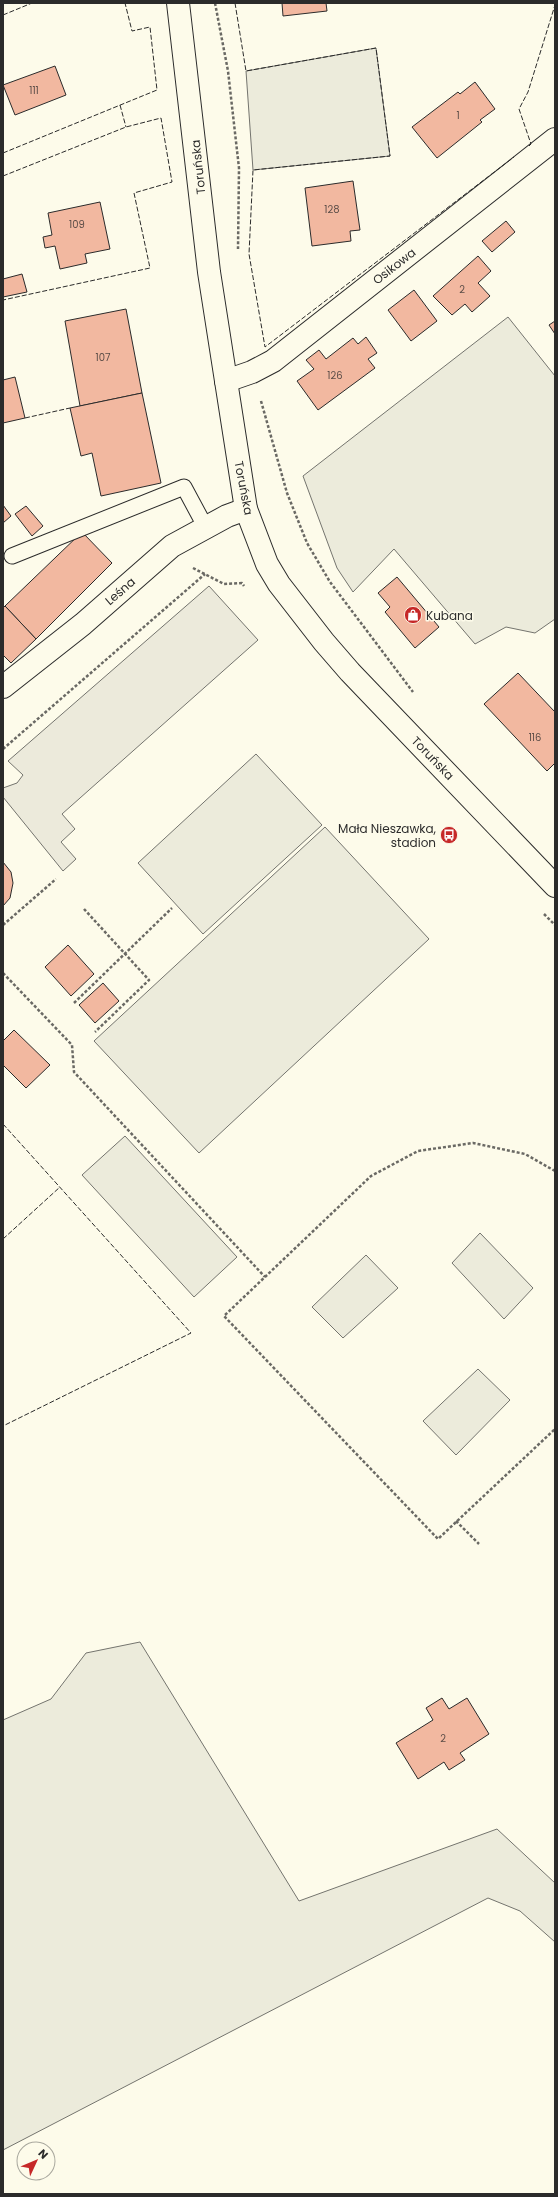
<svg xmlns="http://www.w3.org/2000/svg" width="558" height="2197" font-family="Poppins,sans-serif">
  <rect width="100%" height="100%" fill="#fdfbea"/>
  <g fill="#ecebdb" stroke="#74746e">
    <path d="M376 48 390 156 253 170 246 71Z"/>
    <path d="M508 317 555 376V619L535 633 506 627 475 644 394 549 353 592 337 568 303 476Z"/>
    <path d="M256 754 322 825 203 934 138 863Z"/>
    <path d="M325 827 429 939 199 1153 94 1041Z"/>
    <path d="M125 1136 237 1257 194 1297 82 1175Z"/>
    <path d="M480 1233 533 1288 504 1319 452 1263Z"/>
    <path d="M366 1255 398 1288 343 1338 312 1307Z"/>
    <path d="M478 1369 510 1400 456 1455 423 1421Z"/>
    <path d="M140 1642 299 1901 497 1829 555 1883V1942L520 1911 488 1898 3 2150V1720L51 1699 86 1653Z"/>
  </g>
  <path fill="#eceadb" stroke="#74746e" d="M209 586 258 640 62 814 75 829 61 842 76 859 63 871 3 797V788L17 783 23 775 8 761Z"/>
  <g fill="#f2b8a0" stroke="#2b2b2b">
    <path d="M282 3H326L327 11 283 16Z"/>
    <path d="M55 66 66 95 15 115 3 85Z"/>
    <path d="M475 82 495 109 480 120 482 122 437 158 412 127 458 92 460 94Z"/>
    <path d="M353 181 360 230 350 231 351 241 312 246 305 188Z"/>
    <path d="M100 202 110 249 85 254 87 263 60 269 55 246 45 248 43 237 52 235 48 213Z"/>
    <path d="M506 221 515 232 492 252 482 241Z"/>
    <path d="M478 256 491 271 478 283 490 296 472 312 465 304 452 315 433 296Z"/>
    <path d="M22 274 27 292 3 297V279Z"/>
    <path d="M414 290 437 321 411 341 388 310Z"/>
    <path d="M126 309 142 393 80 406 65 321Z"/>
    <path d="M555 321V334L549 325Z"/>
    <path d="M366 337 377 353 368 359 375 368 318 410 297 381 314 369 306 360 319 350 326 359 353 338 358 344Z"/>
    <path d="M15 377 25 418 3 423V380Z"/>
    <path d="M142 393 161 483 101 496 92 453 81 456 70 408Z"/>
    <path d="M3 505 11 516 3 523Z"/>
    <path d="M26 506 43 526 32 536 15 514Z"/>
    <path d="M82 532 112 563 36 639 5 606Z"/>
    <path d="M397 577 439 627 415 648 385 612 390 607 378 593Z"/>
    <path d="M5 606 36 639 11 663 3 655V608Z"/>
    <path d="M518 673 555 712V763L547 771 484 704Z"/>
    <path d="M3 862 11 872 13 883 10 898 3 906Z"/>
    <path d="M68 945 94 974 71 996 45 967Z"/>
    <path d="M103 983 119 1001 95 1023 79 1005Z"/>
    <path d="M14 1030 50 1065 26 1088 3 1065V1041Z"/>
    <path d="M442 1698 449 1709 467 1698 489 1734 460 1753 465 1760 449 1770 444 1762 418 1779 396 1743 433 1720 426 1708Z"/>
  </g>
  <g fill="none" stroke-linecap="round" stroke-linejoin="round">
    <defs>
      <path id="lane" d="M12 556 184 487 206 528"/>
      <g id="street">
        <path d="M226 381 252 372 273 361 555 139"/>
        <path d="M3 687 83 624 172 546 227 516 246 509"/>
      </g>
      <path id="secondary" d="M178 3 209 272 246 509 267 564 279 584 324 642 350 672 555 886"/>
    </defs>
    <use href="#lane" stroke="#2b2b2b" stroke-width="17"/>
    <use href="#street" stroke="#2b2b2b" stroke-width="24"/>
    <use href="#secondary" stroke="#2b2b2b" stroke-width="24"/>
    <g stroke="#6a6964" stroke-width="2.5" stroke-dasharray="3 2" stroke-linecap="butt">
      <path d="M215 3 228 71 239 168 238 249"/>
      <path d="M261 401 287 493 307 543 330 582 413 692"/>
      <path d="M193 568 224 584 242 583 244 586"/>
      <path d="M3 749 205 574"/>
      <path d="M84 909 149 980 95 1032"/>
      <path d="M544 914 555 925"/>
      <path d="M3 925 56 879"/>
      <path d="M3 973 72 1045 74 1072 265 1277"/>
      <path d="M74 1003 172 908"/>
      <path d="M555 1171 525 1154 473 1143 418 1151 371 1176 224 1316 438 1539 555 1429"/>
      <path d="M456 1521 479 1544"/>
    </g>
    <use href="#lane" stroke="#fdfbea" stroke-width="15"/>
    <use href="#street" stroke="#fdfbea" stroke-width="22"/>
    <use href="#secondary" stroke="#fdfbea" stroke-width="22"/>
    <g stroke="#2b2b2b" stroke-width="1" stroke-dasharray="5 2" stroke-linecap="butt">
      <path d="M235 3 246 71 376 48 390 156 253 170 249 254 265 347 514 157"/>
      <path d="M3 15 32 3"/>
      <path d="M120 105 126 127"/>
      <path d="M529 146 531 144 519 109 528 92 555 5"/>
      <path d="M3 153 157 90 150 27 132 31 125 3"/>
      <path d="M3 176 126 127 161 118 172 182 134 193 150 268 3 300"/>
      <path d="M25 418 70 408"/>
      <path d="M3 1124 191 1333 3 1426"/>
      <path d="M3 1239 60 1187"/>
    </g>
  </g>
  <defs>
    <symbol id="shop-disc" viewBox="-11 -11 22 22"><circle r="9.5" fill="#c62828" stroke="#fdfbea"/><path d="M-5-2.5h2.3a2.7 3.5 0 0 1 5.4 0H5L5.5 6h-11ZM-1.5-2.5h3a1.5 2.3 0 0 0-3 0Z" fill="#fff"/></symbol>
    <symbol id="bus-disc" viewBox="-11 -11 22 22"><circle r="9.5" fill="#c62828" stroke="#fdfbea"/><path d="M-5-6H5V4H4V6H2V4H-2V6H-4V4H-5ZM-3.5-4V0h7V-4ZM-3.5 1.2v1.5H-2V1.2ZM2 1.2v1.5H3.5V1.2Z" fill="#fff"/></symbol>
  </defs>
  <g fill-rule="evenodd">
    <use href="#shop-disc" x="403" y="605" width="20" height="20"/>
    <use href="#bus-disc" x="439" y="825" width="20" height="20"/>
  </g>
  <g text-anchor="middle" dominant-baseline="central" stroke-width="3" stroke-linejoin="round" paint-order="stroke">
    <g font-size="10" fill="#5d4e48">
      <text x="34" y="90">111</text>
      <text x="458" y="115">1</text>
      <text x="332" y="209">128</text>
      <text x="77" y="224">109</text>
      <text x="462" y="289">2</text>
      <text x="103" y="357">107</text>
      <text x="335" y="375">126</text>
      <text x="535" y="737">116</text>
      <text x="443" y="1738">2</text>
    </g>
    <g font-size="12" fill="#2b2b2b" stroke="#fdfbea">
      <text transform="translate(198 167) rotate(-96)">Toruńska</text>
      <text transform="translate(394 266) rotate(-38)">Osikowa</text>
      <text transform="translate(244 488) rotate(79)">Toruńska</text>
      <text transform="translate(120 591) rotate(-41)">Leśna</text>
      <text transform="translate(433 758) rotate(46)">Toruńska</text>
    </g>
    <g font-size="12" fill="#2b2b2b" stroke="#fdfbea" text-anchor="start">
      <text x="426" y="615">Kubana</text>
      <text x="436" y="828" text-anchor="end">Mała Nieszawka,<tspan x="436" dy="14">stadion</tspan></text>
    </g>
  </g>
  <rect width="558" height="2197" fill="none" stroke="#2b2b2b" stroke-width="8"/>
  <g transform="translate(36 2161) rotate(46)"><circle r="19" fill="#fdfbea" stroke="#a9a89e"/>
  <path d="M0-3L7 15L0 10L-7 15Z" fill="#c62828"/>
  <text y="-6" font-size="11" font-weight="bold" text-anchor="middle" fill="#2b2b2b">N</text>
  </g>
</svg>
